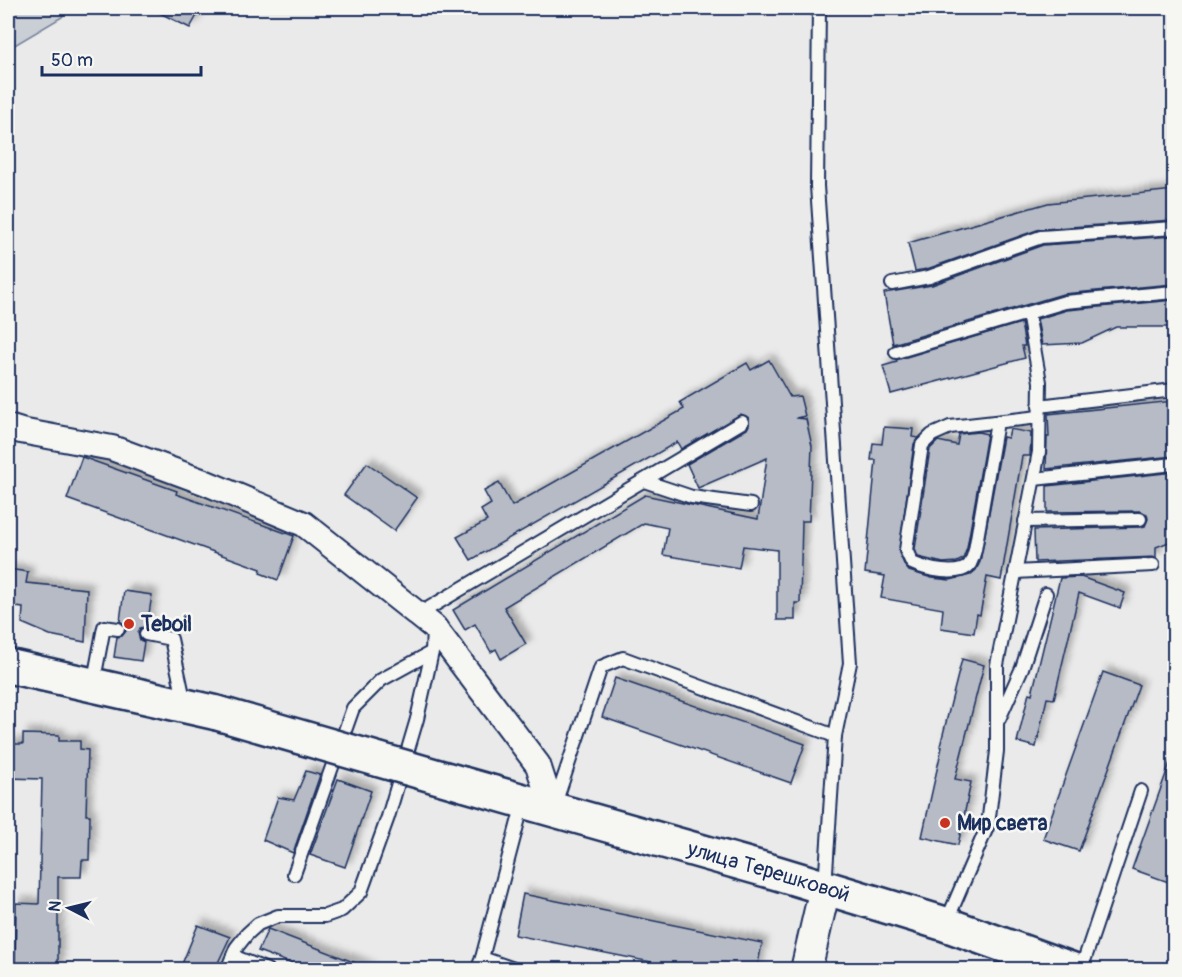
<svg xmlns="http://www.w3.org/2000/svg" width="1182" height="977" font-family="Pangolin,sans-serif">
  <defs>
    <filter id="shadow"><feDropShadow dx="5.5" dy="-5.5" stdDeviation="3" flood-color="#0004"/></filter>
  </defs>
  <rect width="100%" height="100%" fill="#e9eae9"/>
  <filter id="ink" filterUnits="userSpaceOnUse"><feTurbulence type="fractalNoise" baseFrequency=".0167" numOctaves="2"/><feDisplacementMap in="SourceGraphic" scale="12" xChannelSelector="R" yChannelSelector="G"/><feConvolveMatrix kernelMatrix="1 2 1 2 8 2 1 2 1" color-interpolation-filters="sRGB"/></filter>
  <g filter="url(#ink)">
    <path fill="#caced5" stroke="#727e9a" stroke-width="1.5" d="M8 8H67L62 17 8 49Z"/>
    <g fill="#b6bbc6" stroke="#1b2f5e" stroke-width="1.5" filter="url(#shadow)">
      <path d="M150 8H201L190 28Z"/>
      <path d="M1174 190V220L1040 229 927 269 915 271 908 243 1048 203Z"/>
      <path d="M1174 236V284L1063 294 893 344 884 293 932 285 1043 245Z"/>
      <path d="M1174 300V327H1116L1082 343 1042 345 1037 319 1067 310Z"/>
      <path d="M1021 323 1025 346H1022L1025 358 891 394 883 366 897 362 896 360Z"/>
      <path d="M769 360 790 397 800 396 805 416 796 418 806 419 812 446 809 521H802L800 603H795V620H777V550L743 546 739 568 663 555 668 528 644 523 504 607 526 644 501 659 496 649 491 652 475 624 465 630 453 610 645 495 758 519 767 458 698 488 687 464 747 429 749 425V418L741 414 681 449 677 442 471 560 457 537 487 521 481 510 491 504 484 491 499 483 512 506 684 409 680 402 747 363 751 370Z"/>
      <path d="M1174 401V456L1046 469 1047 437H1049L1048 414Z"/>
      <path d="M884 427 913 429 912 437 918 438 914 444 899 553 905 566 909 571 932 578 950 580 970 575 976 570 980 562 1003 437 1008 438 1010 429 1031 433 1030 456H1022L1001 580 987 577 980 615 977 614 974 633 941 628 943 609 881 598 885 576 865 573 876 460H871L873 443 882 444Z"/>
      <path d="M978 432 987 434 967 548 963 559 957 562 943 563 918 557 915 549 930 449 938 441 957 445 959 434Z"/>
      <path d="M82 457 177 491 176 494 294 536 278 580 260 573 261 569 67 499Z"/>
      <path d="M367 463 417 498 394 531 344 495Z"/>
      <path d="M1174 472V540L1156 547V557L1035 562 1034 530 1140 527 1145 526 1148 519 1147 514 1140 511 1047 512V486Z"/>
      <path d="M8 569 28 572 26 583 87 589 85 642 50 635 22 623 23 608 8 606Z"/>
      <path d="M1081 577 1125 593 1120 608 1079 593 1054 699 1047 698 1036 747 1017 742 1029 693 1032 694 1060 578Z"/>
      <path d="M124 591 152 595 147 626 140 628 138 633 140 640 144 642 141 661 114 657 117 637 122 636 126 631 125 625 120 621Z"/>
      <path d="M962 659 984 665 955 779 971 782 958 845 922 837 942 747 940 746Z"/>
      <path d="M1103 672 1139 685 1079 851 1043 839Z"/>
      <path d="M615 678 805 744 791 783 602 717Z"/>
      <path d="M23 734 59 735V741H80V749L88 750 86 815H90L89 860H82L81 877H58V969H20V963H15L16 903 39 904 42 779 8 778V744H23Z"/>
      <path d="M1172 757H1174V884L1132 869Z"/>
      <path d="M306 771 320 775 293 853 263 840 278 797 294 800Z"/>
      <path d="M338 779 371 791 345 867 310 855Z"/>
      <path d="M523 894 762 943 757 969H686L515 935Z"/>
      <path d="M198 925 230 937 215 969H180Z"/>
      <path d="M268 929 369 968 368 969H306L258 951Z"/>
    </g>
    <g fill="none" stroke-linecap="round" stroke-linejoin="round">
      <defs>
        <g id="service">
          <path d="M819 8 817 186 850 663 835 736 825 887"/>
          <path d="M892 284 929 277 1041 237 1174 228"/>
          <path d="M896 352 1065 302 1174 292"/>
          <path d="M1039 406 1174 390"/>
          <path d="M997 422 975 550C974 554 972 560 970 564 960 578 925 569 912 563L906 550 922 445 932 435 950 427 1039 417"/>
          <path d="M1034 479 1174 464"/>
          <path d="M644 481 692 497 751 505"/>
          <path d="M1025 521 1140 519"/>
          <path d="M1015 572 1153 565"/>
          <path d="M419 614 742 422"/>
          <path d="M146 634 171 639 185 704"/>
          <path d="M93 685 104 627 118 629"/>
          <path d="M999 719 1022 668 1046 594"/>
          <path d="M554 807 601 667 623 658 835 736"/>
          <path d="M294 874 353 708 381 680 432 652"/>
          <path d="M946 923 988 825 997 751V665L1039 452 1040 382 1028 313"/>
          <path d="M233 956 267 970"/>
          <path d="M227 970 236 948 247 934 258 924 278 916H325L342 910 361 892 388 817 417 719 432 652 433 629"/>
          <path d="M477 970 482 958"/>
          <path d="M517 970 482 958 523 803"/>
          <path d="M1081 970 1141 791"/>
        </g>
        <path id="minor" d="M8 427 21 431 112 448 204 482 304 524 434 627 538 765 553 811"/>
        <path id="tertiary" d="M806 970 825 888"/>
        <g id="secondary">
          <path d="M8 666 217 713"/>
          <path id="s1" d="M463 784 777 873 945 924 1073 970"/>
        </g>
      </defs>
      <use href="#service" stroke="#1b2f5e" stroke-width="16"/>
      <use href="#minor" stroke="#1b2f5e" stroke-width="28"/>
      <use href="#tertiary" stroke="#1b2f5e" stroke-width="34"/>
      <use href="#secondary" stroke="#1b2f5e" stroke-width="38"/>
      <use href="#service" stroke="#f6f6f2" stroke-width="12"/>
      <use href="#minor" stroke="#f6f6f2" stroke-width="24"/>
      <use href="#tertiary" stroke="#f6f6f2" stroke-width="30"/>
      <use href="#secondary" stroke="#f6f6f2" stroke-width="33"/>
      <defs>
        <path id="secondary-bridge" d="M217 713 463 784"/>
      </defs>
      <use href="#secondary-bridge" stroke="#1b2f5e" stroke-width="38" stroke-linecap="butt"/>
      <use href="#secondary-bridge" stroke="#f6f6f2" stroke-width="33"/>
    </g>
  </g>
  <g fill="#c8321e" stroke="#f6f6f2" stroke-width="2">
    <circle cx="129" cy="624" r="6"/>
    <circle cx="945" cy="823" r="6"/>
  </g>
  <g text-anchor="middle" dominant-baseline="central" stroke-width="5" stroke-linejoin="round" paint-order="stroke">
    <g font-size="21" font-weight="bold" fill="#1b2f5e" stroke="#f6f6f2" text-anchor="start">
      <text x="141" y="624">Teboil</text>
      <text x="957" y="823">Мир света</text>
    </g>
    <g font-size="21" fill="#1b2f5e" stroke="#f6f6f2">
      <text stroke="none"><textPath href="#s1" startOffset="318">улица Терешковой</textPath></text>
    </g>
  </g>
  <rect width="1182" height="977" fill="none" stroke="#f6f6f2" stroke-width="30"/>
  <rect x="15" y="15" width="1152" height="947" fill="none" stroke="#1b2f5e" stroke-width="2" filter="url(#ink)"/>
  <g transform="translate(69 908) rotate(277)" stroke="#f6f6f2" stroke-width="4.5" paint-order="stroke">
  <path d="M0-4.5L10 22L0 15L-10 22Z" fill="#1b2f5e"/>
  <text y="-9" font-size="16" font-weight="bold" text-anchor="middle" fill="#1b2f5e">N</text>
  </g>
  <path d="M42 66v9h159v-9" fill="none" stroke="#1b2f5e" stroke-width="3"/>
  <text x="51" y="66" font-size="18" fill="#1b2f5e" stroke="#f6f6f2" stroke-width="4.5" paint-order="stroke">50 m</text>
</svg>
